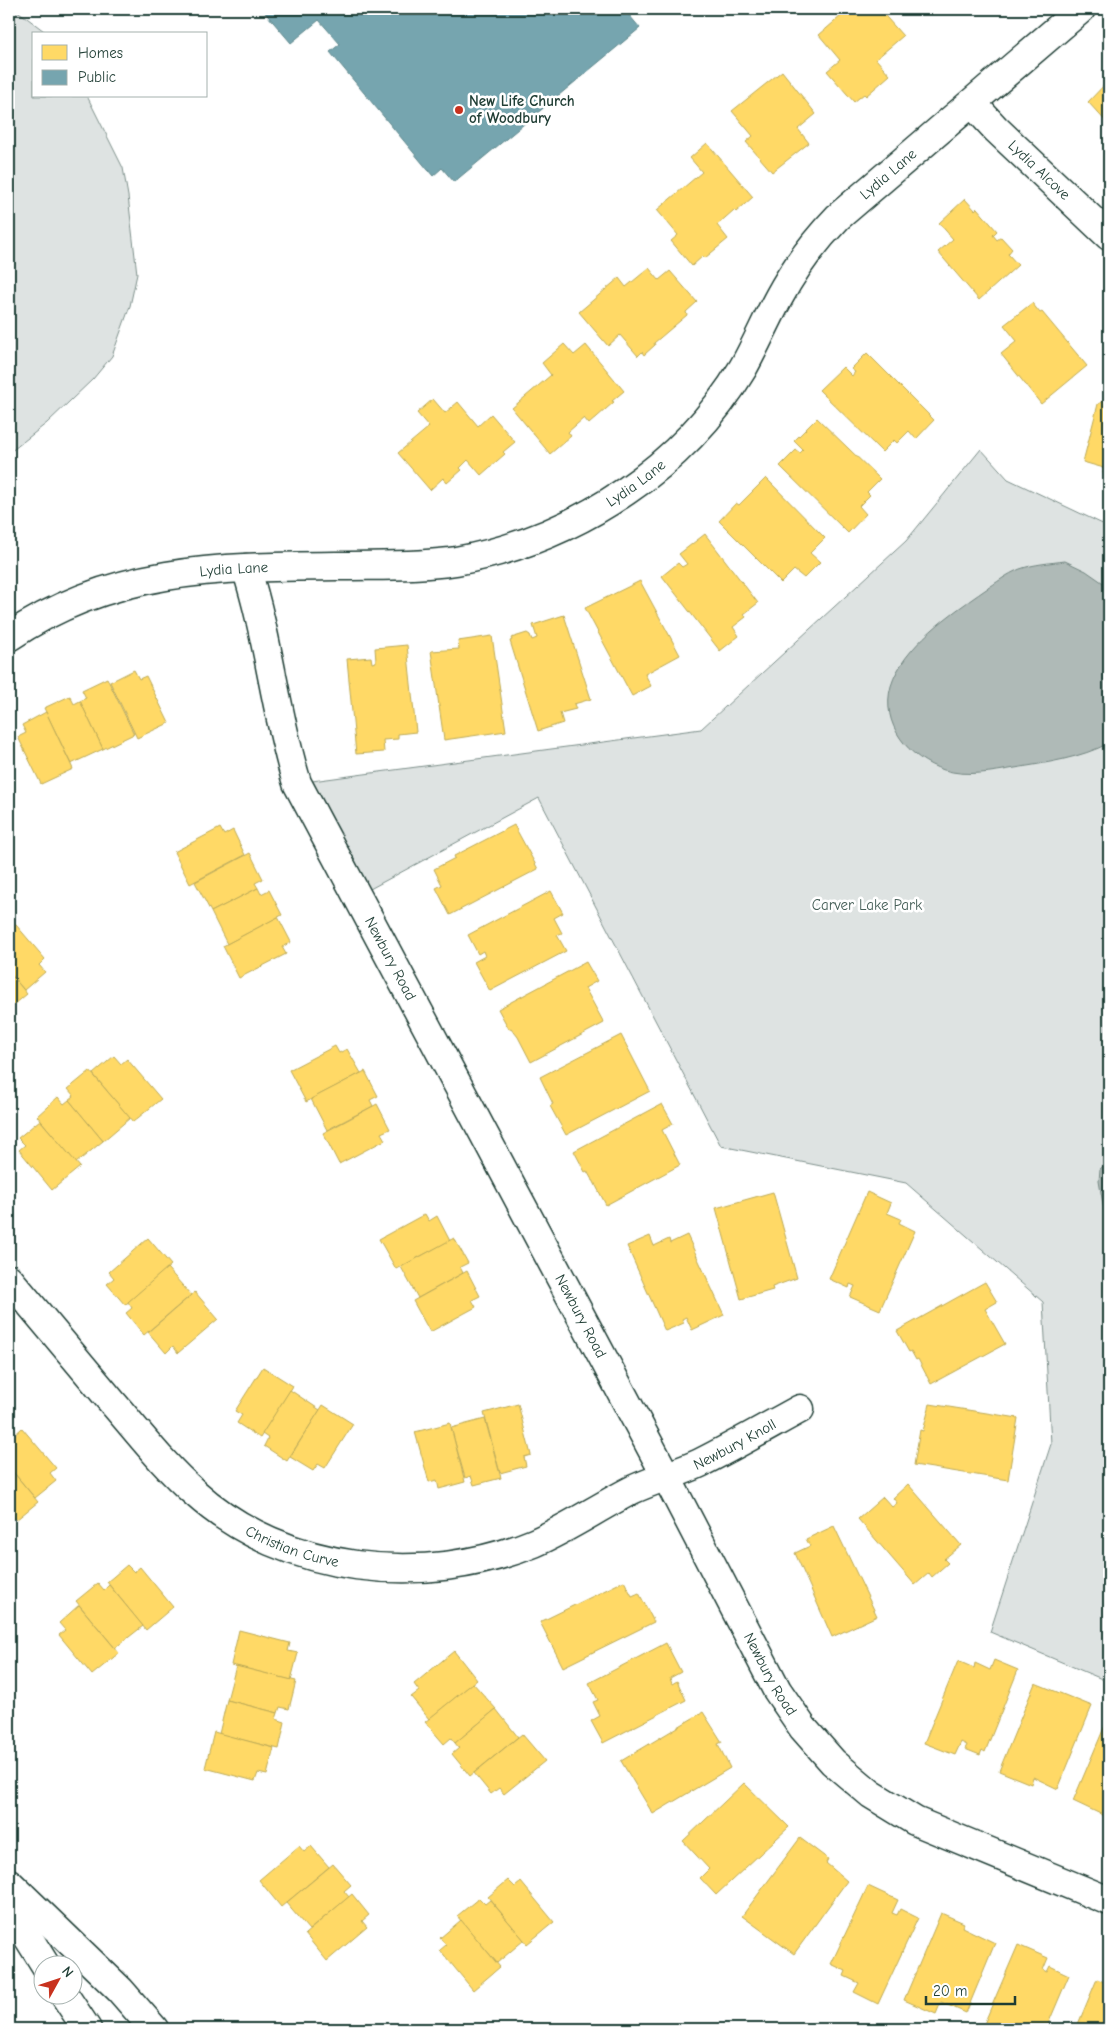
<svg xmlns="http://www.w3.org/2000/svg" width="1118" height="2038" font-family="'Comic Neue',sans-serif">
  <rect width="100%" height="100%" fill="#fff"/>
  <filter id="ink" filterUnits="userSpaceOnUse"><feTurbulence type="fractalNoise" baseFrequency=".02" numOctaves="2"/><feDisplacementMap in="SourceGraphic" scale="10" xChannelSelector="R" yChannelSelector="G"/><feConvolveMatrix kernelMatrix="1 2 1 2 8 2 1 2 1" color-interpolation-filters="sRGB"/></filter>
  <g filter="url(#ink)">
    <g fill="#dee3e2" stroke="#7e908b">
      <path d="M9 9H15L48 34H34V96H87L123 168 128 196 137 274 130 306 112 356 93 379 47 423 9 453Z"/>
      <path d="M981 449 1008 479 1109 527V1682L990 1632 1051 1444 1043 1302 906 1183 721 1146 539 798 357 896 297 783 701 729 906 541Z"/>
    </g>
    <g fill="#afbab7" stroke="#758883">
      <path d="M1065 561 1086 571 1109 587V743C1081 758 1046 763 1015 768 992 772 967 777 944 770 909 759 880 724 891 686 903 646 952 613 985 590 996 583 1007 574 1020 569 1034 564 1050 563 1065 561Z"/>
      <path d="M1107 1163H1109V1239L1099 1181 1100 1169Z"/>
      <path d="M658 2024 706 2029H589L597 2027Z"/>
    </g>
    <g fill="#ffd966" stroke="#bcaa57">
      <path d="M849 9H879L903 36 876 59 890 75 866 96 864 94 854 102 827 71 840 60 819 35Z"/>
      <path d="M782 71 816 114 798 129 809 143 772 172 746 142 753 136 732 111Z"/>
      <path d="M1109 80V125L1088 102Z"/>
      <path d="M707 143 753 197 736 212 734 210 717 225 728 239 705 258 703 256 692 266 671 241 678 235 657 210 702 172 690 158Z"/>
      <path d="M965 199 975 210 977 208 997 231 993 235 997 240 1001 237 1012 249 1008 254 1018 265 979 300 938 252 953 239 939 223Z"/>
      <path d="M649 268 659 280 670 271 697 302 686 312 687 315 654 343 655 345 644 355 642 352 638 356 620 335 608 346 579 312 619 278 626 287Z"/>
      <path d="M1032 303 1040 313 1042 312 1087 366 1041 404 1001 354 1017 341 1004 325Z"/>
      <path d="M564 344 574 355 586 345 624 391 612 401 614 402 589 424 584 418 568 432 571 436 550 454 512 408 551 375 542 363Z"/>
      <path d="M867 353 934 420 916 439 909 431 897 443 894 440 882 452 819 390 843 367 852 376 855 372 851 369Z"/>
      <path d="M1109 398V475L1103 473 1104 468 1083 462 1098 404Z"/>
      <path d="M433 399 445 413 458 402 478 426 491 414 515 442 503 452 505 454 481 475 468 460 460 468 462 470 447 483 443 478 430 490 398 453 429 427 417 413Z"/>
      <path d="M817 418 880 479 867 492 870 495 859 506 866 514 848 533 780 466 796 450 800 453 803 450 794 441Z"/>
      <path d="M766 478 825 538 810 553 820 562 804 578 794 570 781 583 719 521 736 503 739 505Z"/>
      <path d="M705 534 758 603 744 614 746 617 733 627 739 636 720 651 662 576 678 563 682 567 687 564 679 554Z"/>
      <path d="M640 581 680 655 645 674 651 686 632 696 585 608Z"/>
      <path d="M564 615 591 699 574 704 576 709 560 713 563 723 538 731 510 641 512 640 511 638 527 633 530 635 532 640 537 638 533 625Z"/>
      <path d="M492 636 506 731 444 740 431 651 459 649 458 641Z"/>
      <path d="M407 645 416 732 398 734V739L383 740 384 752 356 754 347 659 371 657 372 663 376 662 375 648Z"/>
      <path d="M134 670 139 679 146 676 169 723 137 738 110 682Z"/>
      <path d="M107 678 134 734 103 749 80 701 86 698 82 690Z"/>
      <path d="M70 696 74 704 80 701 103 749 71 764 44 708Z"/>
      <path d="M46 712 73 769 41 784 18 737 26 733 22 725Z"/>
      <path d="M514 825 538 869 450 915 436 888 442 885 434 869 455 858 454 856Z"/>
      <path d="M220 828 224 835 233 830 245 855 190 884 174 852Z"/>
      <path d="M250 853 263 879 255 883 258 888 211 912 195 882Z"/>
      <path d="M258 888 261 894 269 890 282 915 227 944 211 912Z"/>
      <path d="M551 891 563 913 554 918 562 933 557 935 566 951 490 991 474 962 485 956 483 951 478 954 468 935Z"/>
      <path d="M278 917 291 942 282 947 286 954 239 978 223 946Z"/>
      <path d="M11 919 45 959 39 965 45 972 24 990 9 972V921Z"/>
      <path d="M586 962 597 981 585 988 604 1023 531 1062 518 1037 511 1028 509 1029 498 1009Z"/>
      <path d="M9 972 27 994 9 1009Z"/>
      <path d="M621 1035 650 1091 566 1135 550 1106 553 1104 540 1077Z"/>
      <path d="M335 1046 339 1053 347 1049 361 1073 306 1102 289 1070Z"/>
      <path d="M114 1056 121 1064 127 1059 161 1099 133 1122 93 1074Z"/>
      <path d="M90 1071 130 1118 103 1141 69 1100 74 1096 68 1089Z"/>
      <path d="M365 1071 378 1096 370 1100 373 1106 327 1130 311 1099Z"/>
      <path d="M58 1097 64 1104 69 1100 103 1141 76 1163 37 1116Z"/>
      <path d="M377 1104 390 1129 381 1133 385 1140 339 1164 323 1133Z"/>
      <path d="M662 1104 673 1124 662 1130 680 1165 606 1205 593 1180H592L587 1171 585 1172 574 1151Z"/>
      <path d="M40 1120 80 1167 52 1190 19 1150 25 1145 18 1138Z"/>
      <path d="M773 1192 797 1278 772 1287 773 1290 741 1299 716 1208Z"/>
      <path d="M867 1192 891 1203 887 1213 901 1219 899 1223 915 1231 880 1310 850 1297 855 1286 850 1284 849 1288 829 1279Z"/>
      <path d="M425 1214 429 1221 437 1216 450 1241 396 1269 379 1239Z"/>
      <path d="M687 1235 724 1315 692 1330 686 1317 682 1319 684 1323 665 1331 627 1246 650 1236 654 1246 669 1239 670 1243Z"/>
      <path d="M148 1238 171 1265 125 1305 107 1284 114 1278 109 1272Z"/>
      <path d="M454 1238 468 1263 460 1267 463 1273 418 1298 401 1267Z"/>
      <path d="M167 1268 191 1295 144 1335 126 1313 132 1308 128 1302Z"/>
      <path d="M467 1271 480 1296 472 1300 476 1307 430 1332 413 1301Z"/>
      <path d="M985 1282 997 1302 985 1309 1005 1344 931 1384 918 1359 916 1360 911 1351 909 1352 897 1331Z"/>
      <path d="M195 1292 218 1319 178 1353 173 1346 166 1353 148 1332Z"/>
      <path d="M263 1367 293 1386 260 1438 237 1423 242 1415 235 1411Z"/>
      <path d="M290 1390 320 1410 287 1461 264 1446 268 1438 262 1434Z"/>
      <path d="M518 1404 531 1455 524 1457 526 1466 500 1473 484 1413Z"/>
      <path d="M930 1404 1018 1418 1008 1480 914 1465 920 1430 923 1431Z"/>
      <path d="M323 1405 353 1424 325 1468 318 1464 313 1471 290 1457Z"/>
      <path d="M485 1419 501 1478 474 1485 471 1476 465 1478 451 1428Z"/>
      <path d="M450 1423 465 1482 439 1489 437 1480 429 1482 415 1432Z"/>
      <path d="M22 1428 56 1468 50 1473 56 1481 35 1498 9 1467V1440Z"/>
      <path d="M9 1467 38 1502 16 1520 11 1513 9 1515Z"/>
      <path d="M908 1484 961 1545 944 1559 948 1563 932 1577 929 1573 915 1585 858 1519 883 1497 892 1507 897 1503 893 1498Z"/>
      <path d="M834 1526 877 1616 832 1637 795 1553 810 1546 806 1539Z"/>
      <path d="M127 1565 134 1572 140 1567 173 1607 146 1630 107 1582Z"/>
      <path d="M624 1581 632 1596 639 1593 654 1622 563 1667 540 1622Z"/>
      <path d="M98 1583 104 1590 109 1585 143 1626 115 1648 76 1601Z"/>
      <path d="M79 1605 119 1653 92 1675 59 1635 65 1630 59 1623Z"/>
      <path d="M239 1630 290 1643 288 1651 298 1653 291 1680 231 1665Z"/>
      <path d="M666 1643 681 1672 670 1678 672 1684 677 1681 686 1700 603 1743 591 1721 600 1716 593 1702 598 1700 589 1683Z"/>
      <path d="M454 1651 477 1680 429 1719 411 1697 419 1691 414 1684Z"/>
      <path d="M994 1660 1018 1670 985 1752 982 1750 980 1755 965 1749 967 1745 961 1742 955 1755 924 1743 958 1661 974 1668 975 1663 990 1670Z"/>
      <path d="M236 1666 296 1681 289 1709 280 1707 278 1713 227 1700Z"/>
      <path d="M473 1683 496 1709 455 1743 451 1738 444 1744 425 1722Z"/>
      <path d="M1035 1683 1092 1706 1058 1789 1033 1777 1031 1784 999 1771Z"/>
      <path d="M227 1700 278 1713 276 1719 285 1722 279 1749 219 1734Z"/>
      <path d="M496 1709 518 1737 470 1776 452 1754 459 1748 455 1743Z"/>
      <path d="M703 1712 722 1742 718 1744 730 1768 653 1814 621 1761Z"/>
      <path d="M1106 1723 1109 1725V1818L1073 1801Z"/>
      <path d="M214 1732 274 1748 267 1775 258 1773 255 1781 205 1768Z"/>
      <path d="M522 1734 545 1761 504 1794 499 1788 491 1794 474 1773Z"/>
      <path d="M744 1783 789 1827 716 1895 700 1878 709 1869 683 1841Z"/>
      <path d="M800 1838 828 1859 826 1863 847 1881 794 1954 742 1916Z"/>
      <path d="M299 1846 304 1852 311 1846 329 1867 281 1907 259 1880Z"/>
      <path d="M333 1864 351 1885 344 1891 349 1897 309 1930 286 1903Z"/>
      <path d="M508 1880 515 1887 521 1882 554 1922 527 1944 488 1897Z"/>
      <path d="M868 1886 898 1900 892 1913 897 1915 900 1909 918 1918 878 2004 854 1992 859 1983 844 1976 846 1971 831 1964Z"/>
      <path d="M352 1894 369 1915 362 1921 367 1927 327 1961 305 1934Z"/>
      <path d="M479 1898 485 1904 490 1900 524 1940 497 1963 457 1916Z"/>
      <path d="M941 1913 964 1923 962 1927 995 1943 966 2013 941 2002 936 2014 904 2000Z"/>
      <path d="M461 1920 500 1967 473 1990 440 1950 446 1945 440 1938Z"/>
      <path d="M1018 1945 1048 1958 1043 1970 1047 1972 1050 1966 1069 1975 1046 2029H995L984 2024Z"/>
      <path d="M1097 1979 1109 1984V2029H1076Z"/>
    </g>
    <path fill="#76a5af" stroke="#5c868a" d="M262 9H624L640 28 454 182 442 168 433 176 330 52 340 44 319 20 291 43Z"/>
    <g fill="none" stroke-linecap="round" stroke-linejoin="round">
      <defs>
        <g id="minor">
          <path id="s1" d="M972 103 996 129 1109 236"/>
          <path id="s2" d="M246 568C269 638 275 712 297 783L666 1476 777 1690 803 1728 833 1762 871 1794 915 1821 1109 1901"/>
          <path id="s3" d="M9 637C111 568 217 567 336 566 376 565 417 567 456 561 517 550 575 526 626 491 672 460 714 417 743 368 756 345 766 321 779 297 795 267 815 241 838 217L1081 9"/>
          <path id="s4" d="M9 1279C43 1320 78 1361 112 1402 139 1433 164 1466 195 1493 285 1574 425 1588 534 1543 569 1528 600 1506 634 1489 656 1479 679 1473 700 1463 734 1446 767 1427 800 1409"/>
        </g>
        <g id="major">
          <path d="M9 1883 120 1990 154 2029"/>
          <path d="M9 1907 46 1966"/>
          <path d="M65 1996 87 2029"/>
        </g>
      </defs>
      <use href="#minor" stroke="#1f3d34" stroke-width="31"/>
      <use href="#major" stroke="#1f3d34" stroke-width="31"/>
      <use href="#minor" stroke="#fff" stroke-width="28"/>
      <use href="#major" stroke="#fff" stroke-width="28"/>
    </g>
  </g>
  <circle fill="#c8321e" stroke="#fff" stroke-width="2" cx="459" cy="110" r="5"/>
  <g text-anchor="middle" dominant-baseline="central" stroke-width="5" stroke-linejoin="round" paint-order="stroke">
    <g font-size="15" font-weight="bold" fill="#1f3d34" stroke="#fff" text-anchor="start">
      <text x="469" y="101">New Life Church<tspan x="469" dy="17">of Woodbury</tspan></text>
    </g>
    <g font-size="15" fill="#1f3d34" stroke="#fff">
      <text stroke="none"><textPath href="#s1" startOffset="95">Lydia Alcove</textPath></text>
      <text stroke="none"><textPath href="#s3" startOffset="1062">Lydia Lane</textPath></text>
      <text stroke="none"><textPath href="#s3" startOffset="658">Lydia Lane</textPath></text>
      <text stroke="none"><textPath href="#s3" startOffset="238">Lydia Lane</textPath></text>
      <text stroke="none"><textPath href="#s2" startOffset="420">Newbury Road</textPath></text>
      <text stroke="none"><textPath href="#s2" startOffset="825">Newbury Road</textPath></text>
      <text stroke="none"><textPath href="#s4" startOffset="868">Newbury Knoll</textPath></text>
      <text stroke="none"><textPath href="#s4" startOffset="396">Christian Curve</textPath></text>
      <text stroke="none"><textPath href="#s2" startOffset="1230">Newbury Road</textPath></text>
    </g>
    <g font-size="15" fill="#455e57" stroke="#fff">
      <text x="867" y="905">Carver Lake Park</text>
    </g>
  </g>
  <rect width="1118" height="2038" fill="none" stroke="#fff" stroke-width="30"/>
  <rect x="15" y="15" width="1088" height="2008" fill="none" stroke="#1f3d34" stroke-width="2" filter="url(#ink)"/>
  <rect x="32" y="32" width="175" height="65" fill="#ffffff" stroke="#a5b1ae"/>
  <rect x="42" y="45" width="25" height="15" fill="#ffd966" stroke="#a5b1ae"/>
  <text x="78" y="58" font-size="15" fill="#1f3d34">Homes</text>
  <rect x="42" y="70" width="25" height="15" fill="#76a5af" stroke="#a5b1ae"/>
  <text x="78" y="82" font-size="15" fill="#1f3d34">Public</text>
  <g transform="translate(58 1980) rotate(50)"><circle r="24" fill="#ffffff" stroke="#a5b1ae"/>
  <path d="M0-4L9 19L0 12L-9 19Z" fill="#c8321e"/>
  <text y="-8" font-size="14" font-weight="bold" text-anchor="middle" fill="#1f3d34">N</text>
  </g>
  <path d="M926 1996v8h89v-8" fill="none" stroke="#1f3d34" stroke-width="2.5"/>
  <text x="933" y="1996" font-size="15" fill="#1f3d34" stroke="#ffffff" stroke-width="4" paint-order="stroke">20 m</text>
</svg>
